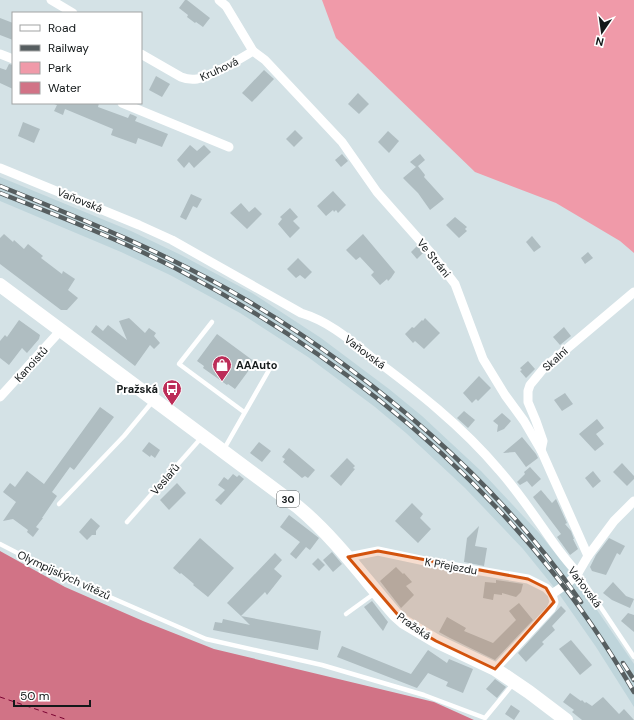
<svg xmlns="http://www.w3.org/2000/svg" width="634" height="720" font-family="'DM Sans',sans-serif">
  <rect width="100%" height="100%" fill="#d4e2e6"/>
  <path fill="#bfd5db" d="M0 177 131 231 181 255 252 293 321 338 389 389 422 416 481 471 540 534 575 578 634 664V707L596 647 557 591 523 549 465 488 406 433 375 407 308 357 240 313 170 275 121 252 0 201Z"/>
  <path fill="#f09aa9" d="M322 0H634V253L620 241 556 203 475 172 336 38Z"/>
  <path fill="#d17386" d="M0 551 65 587 143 621 214 649 434 702 474 720H0Z"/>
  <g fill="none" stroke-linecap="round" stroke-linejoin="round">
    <path stroke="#7b0332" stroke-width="1" stroke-dasharray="5 4" stroke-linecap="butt" d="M0 697 68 720"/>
  </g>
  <g fill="#afbdc1">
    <path d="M185 0H187L210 18 203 27 196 22 195 23 187 17 188 15 179 8Z"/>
    <path d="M0 18 13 23V40L0 35Z"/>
    <path d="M9 64 13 65V89L0 83V68L6 70Z"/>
    <path d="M264 70 274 79 252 102 242 93Z"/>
    <path d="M156 76 170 84 162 97 149 90Z"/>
    <path d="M358 93 369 104 359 114 348 104Z"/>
    <path d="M51 103H99L98 107 128 118 130 114 133 115 137 117 135 121 168 134 162 147 138 138 136 144 111 135 113 129 65 109 63 115 54 111 57 105Z"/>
    <path d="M23 122 40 129 34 143 18 136Z"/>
    <path d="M295 130 303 138 294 147 286 139Z"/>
    <path d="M388 131 399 141 389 153 378 142Z"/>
    <path d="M190 145 197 151 204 145 211 152 194 168 189 162 184 168 177 160Z"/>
    <path d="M342 154 348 161 341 167 335 160Z"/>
    <path d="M420 154 425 160 418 166 425 175 424 177 444 199 430 210 418 193 403 178 416 167 410 162Z"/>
    <path d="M333 191 346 205 338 213 336 210 334 212 333 210 326 216 317 206Z"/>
    <path d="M191 194 202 199 197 208 193 206 186 220 180 217Z"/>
    <path d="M241 203 249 212 255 207 262 214 247 229 230 213Z"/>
    <path d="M290 208 298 217 293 221 300 228 290 238 278 224 282 219 280 217Z"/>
    <path d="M455 217 467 227 465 229 467 231 459 238 446 225Z"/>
    <path d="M4 234 13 242 14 240 24 249 28 244 43 256 41 258 62 274 63 271 75 279 68 290 78 298 67 310H61L0 264V238Z"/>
    <path d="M363 234 395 272 391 278 388 281 387 279 380 285 371 275 374 272 360 257 356 260 346 250Z"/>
    <path d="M532 236 541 247 534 252 526 242Z"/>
    <path d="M417 246 423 253 417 259 411 252Z"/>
    <path d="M588 252 593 258 585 264 581 258Z"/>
    <path d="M298 258 312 272 305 279 300 275 296 278 287 269Z"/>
    <path d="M129 318 145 333 149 328 156 333 154 336 160 343 154 349 150 345 135 366 91 332 96 325 103 331 108 325 127 340 119 321Z"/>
    <path d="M425 318 440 333 424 349 415 341 413 343 405 334 412 327 414 328 422 320 423 321Z"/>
    <path d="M19 320 40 335 39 339 27 353 22 348 9 365 0 358V341L5 335 7 337Z"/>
    <path d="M564 327 571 336 560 345 553 337Z"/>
    <path d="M217 334 255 362 235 389 228 384 227 385 203 368 204 366 197 361Z"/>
    <path d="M528 361 535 369 526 378 520 371 522 370 520 368Z"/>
    <path d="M479 376 491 388 478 401 476 399 472 403 463 393Z"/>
    <path d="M565 393 573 404 562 411 554 400Z"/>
    <path d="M100 407 114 417 74 470 70 467 52 492 57 496 42 518H43L36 527 39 529 33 537 27 532 28 530 13 519 3 521 16 502 3 492 10 483 15 487 27 471 44 484Z"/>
    <path d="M464 411 475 420 468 428 457 418Z"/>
    <path d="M502 413 511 421 504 429 497 432 498 425 493 421Z"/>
    <path d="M597 419 604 428 596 434 604 444 595 451 579 434Z"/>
    <path d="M522 437 536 454 538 458 526 467 515 452 503 453Z"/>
    <path d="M149 442 160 450 155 458 151 455 150 457 142 451Z"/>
    <path d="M259 442 271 451 262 462 250 453Z"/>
    <path d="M289 448 315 470 308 478 305 476 302 478 283 462 285 459 282 457Z"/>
    <path d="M347 458 355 466 353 468 355 469 341 486 330 476Z"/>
    <path d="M622 463 634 476V479L627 486 613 472Z"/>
    <path d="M530 467 541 479 532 487 527 481 520 485 517 482 525 474 524 472Z"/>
    <path d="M593 471 601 481 593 488 585 478Z"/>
    <path d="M233 474 237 477 239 475 244 479 221 505 215 500 225 490 218 485 224 477 228 480Z"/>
    <path d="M177 483 186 493 169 510 160 500Z"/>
    <path d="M541 490 552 503 556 499 567 523 565 524 571 531 574 539H573L578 549 570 555 557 537 561 534 533 497Z"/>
    <path d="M412 503 423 514 420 518 431 529 418 543 395 521Z"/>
    <path d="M289 515 319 538 310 550 306 547 296 559 290 554 300 542 280 527Z"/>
    <path d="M91 518 100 526 96 531V535H92L87 540 79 532Z"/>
    <path d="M479 526 475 546 487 548 484 566 464 562 467 538Z"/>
    <path d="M200 538 234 568 208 597 193 585 194 584 181 573 180 574 173 568Z"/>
    <path d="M609 538 625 546 620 555 617 553 606 575 592 571 590 567 596 555Z"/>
    <path d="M332 552 342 564 333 572 323 560Z"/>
    <path d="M275 553 282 560 274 569 282 576 267 595 265 592 241 616 227 603Z"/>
    <path d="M318 558 325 565 319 571 312 564Z"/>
    <path d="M396 567 403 574 404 573 412 582 406 586 414 595 401 608 380 581Z"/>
    <path d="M496 580 523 584 521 592 516 597 502 593V595L494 594 493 600 483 598 485 582 496 583Z"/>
    <path d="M613 582 626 596 634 599 630 608 612 600 603 593Z"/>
    <path d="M372 601 388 622 383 631 364 607Z"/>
    <path d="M519 603 533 620 495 660 450 638 439 632 447 617 466 628 464 631 493 643 516 620 509 611Z"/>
    <path d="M561 606 566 611 552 626 555 630 542 642 544 644 526 662 518 653Z"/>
    <path d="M628 613 634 615V632L621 621Z"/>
    <path d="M241 616 321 631 318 650 213 630 215 622 222 623 223 619 250 625Z"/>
    <path d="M571 640 592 665 580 675 559 649Z"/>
    <path d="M342 646 411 674 428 650 447 663 449 659 473 669 463 693 446 686 448 682 428 673 417 688 337 657Z"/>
    <path d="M495 679 506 687 497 698 486 689Z"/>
    <path d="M570 693 581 701 582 700 585 703 586 702 592 706 603 697 619 714 624 709 634 720H582L572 712 574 710 563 702Z"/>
    <path d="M511 705 520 711 514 720 505 714Z"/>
  </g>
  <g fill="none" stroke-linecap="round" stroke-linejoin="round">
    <g stroke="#fff" stroke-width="4.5">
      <path d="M212 322 179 364 244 412"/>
      <path d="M224 449 273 363"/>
      <path d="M59 504 124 436 153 401"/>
      <path d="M127 522 202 437"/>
      <path d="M0 544 64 577 206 639 322 665 424 695 485 718 513 684"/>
      <path d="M578 573 634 657"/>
      <path d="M346 614 375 593"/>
    </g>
    <g stroke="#fff" stroke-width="9">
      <path d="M51 0 73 13"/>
      <path d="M219 0 226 6 253 51 265 60 342 142 377 192 431 253 455 284 483 359 505 395 524 421 541 450 588 556 578 573 568 583 552 594"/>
      <path d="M0 54 13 59"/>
      <path d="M141 54 181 77C186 79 191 80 197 79 209 77 242 58 253 51"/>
      <path d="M122 103 229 147"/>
      <path d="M0 168 139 225 172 240 301 313C328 321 349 339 370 356 416 390 462 426 499 470 515 488 529 508 543 528 554 544 564 559 578 573"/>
      <path d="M0 397 61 330"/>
      <path d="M541 450 543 441 536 421 528 402V391L530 385 544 368 634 292"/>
      <path d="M588 556 614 521 634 501"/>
      <path d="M348 557 378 551 439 564 528 579 546 588 552 594 554 602 551 609 495 669"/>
    </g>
    <path stroke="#fff" stroke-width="14" d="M0 285 298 507C335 538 363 577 395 614L404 622 436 641 495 669 529 692 566 720"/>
    <defs>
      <g id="rail">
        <path d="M0 186C85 220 169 254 248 301 374 376 497 481 581 602"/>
        <path d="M0 193C59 216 118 239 175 268 317 342 449 443 550 569 581 607 609 649 634 692"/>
        <path d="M623 663 634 680"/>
      </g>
    </defs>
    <use href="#rail" stroke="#565e60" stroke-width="4.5"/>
    <use href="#rail" stroke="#fff" stroke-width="3" stroke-dasharray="9" stroke-linecap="butt"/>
  </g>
  <path fill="#d3530d" fill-opacity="0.2" stroke="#d3530d" stroke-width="3" stroke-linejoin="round" d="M378 551 528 579 546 588 554 602 495 669 436 641 404 622 348 557Z"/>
  <defs>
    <symbol id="shop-pin" viewBox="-11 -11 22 30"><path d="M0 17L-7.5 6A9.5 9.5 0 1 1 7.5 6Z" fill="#bc2d58" stroke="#fff"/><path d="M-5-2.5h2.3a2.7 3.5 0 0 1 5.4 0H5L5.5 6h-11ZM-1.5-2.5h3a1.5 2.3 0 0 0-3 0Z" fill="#fff"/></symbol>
    <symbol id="bus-pin" viewBox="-11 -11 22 30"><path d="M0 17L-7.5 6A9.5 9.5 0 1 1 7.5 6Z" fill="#bc2d58" stroke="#fff"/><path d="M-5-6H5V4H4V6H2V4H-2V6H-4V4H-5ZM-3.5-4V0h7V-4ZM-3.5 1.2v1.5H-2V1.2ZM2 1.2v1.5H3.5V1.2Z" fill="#fff"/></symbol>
  </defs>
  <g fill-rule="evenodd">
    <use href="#shop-pin" x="211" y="354" width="22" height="30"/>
    <use href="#bus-pin" x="161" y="378" width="22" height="30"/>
  </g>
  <g text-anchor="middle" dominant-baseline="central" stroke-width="4" stroke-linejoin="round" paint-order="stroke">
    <rect fill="#fff" stroke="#5a5e5f" stroke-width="1" x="277" y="491" width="22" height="16" rx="3"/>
    <g font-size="10" font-weight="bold" fill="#14191a">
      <text x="288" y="499">30</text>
    </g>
    <g font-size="11" fill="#14191a" stroke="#fff">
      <text transform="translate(219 69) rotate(-25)">Kruhová</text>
      <text transform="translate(80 200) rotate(22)">Vaňovská</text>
      <text transform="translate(434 258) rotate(51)">Ve Stráni</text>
      <text transform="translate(365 352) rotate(37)">Vaňovská</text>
      <text transform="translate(555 359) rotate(-42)">Skalní</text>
      <text transform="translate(31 364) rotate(-48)">Kanoistů</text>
      <text transform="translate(165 479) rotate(-49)">Veslařů</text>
      <text transform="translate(451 566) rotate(10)">K Přejezdu</text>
      <text transform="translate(64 575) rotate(25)">Olympijských vítězů</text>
      <text transform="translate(585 587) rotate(53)">Vaňovská</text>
      <text transform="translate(414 626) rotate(35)">Pražská</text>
    </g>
    <g font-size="11" font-weight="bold" fill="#14191a" stroke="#fff" text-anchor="start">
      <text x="236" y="365">AAAuto</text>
      <text x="158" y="389" text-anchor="end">Pražská</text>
    </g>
  </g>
  <rect x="12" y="12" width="130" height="92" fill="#ffffff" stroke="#a1a3a3"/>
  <rect x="20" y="25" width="20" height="6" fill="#ffffff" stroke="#a1a3a3"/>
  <text x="48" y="32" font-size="12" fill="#14191a">Road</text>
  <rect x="20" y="45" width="20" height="6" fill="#565e60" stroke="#a1a3a3"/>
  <text x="48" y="52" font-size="12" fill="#14191a">Railway</text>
  <rect x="20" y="62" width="20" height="12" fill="#f09aa9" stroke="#a1a3a3"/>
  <text x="48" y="72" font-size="12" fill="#14191a">Park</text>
  <rect x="20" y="82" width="20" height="12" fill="#d17386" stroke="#a1a3a3"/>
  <text x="48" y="92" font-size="12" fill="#14191a">Water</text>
  <g transform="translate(602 32) rotate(193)" stroke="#ffffff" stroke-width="3" paint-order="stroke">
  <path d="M0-3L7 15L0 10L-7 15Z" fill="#14191a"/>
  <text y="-6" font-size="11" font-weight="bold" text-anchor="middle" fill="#14191a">N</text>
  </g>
  <path d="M14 700v6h76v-6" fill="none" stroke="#14191a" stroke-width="2"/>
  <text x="20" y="700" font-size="12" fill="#14191a" stroke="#ffffff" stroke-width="3" paint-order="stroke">50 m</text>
</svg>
